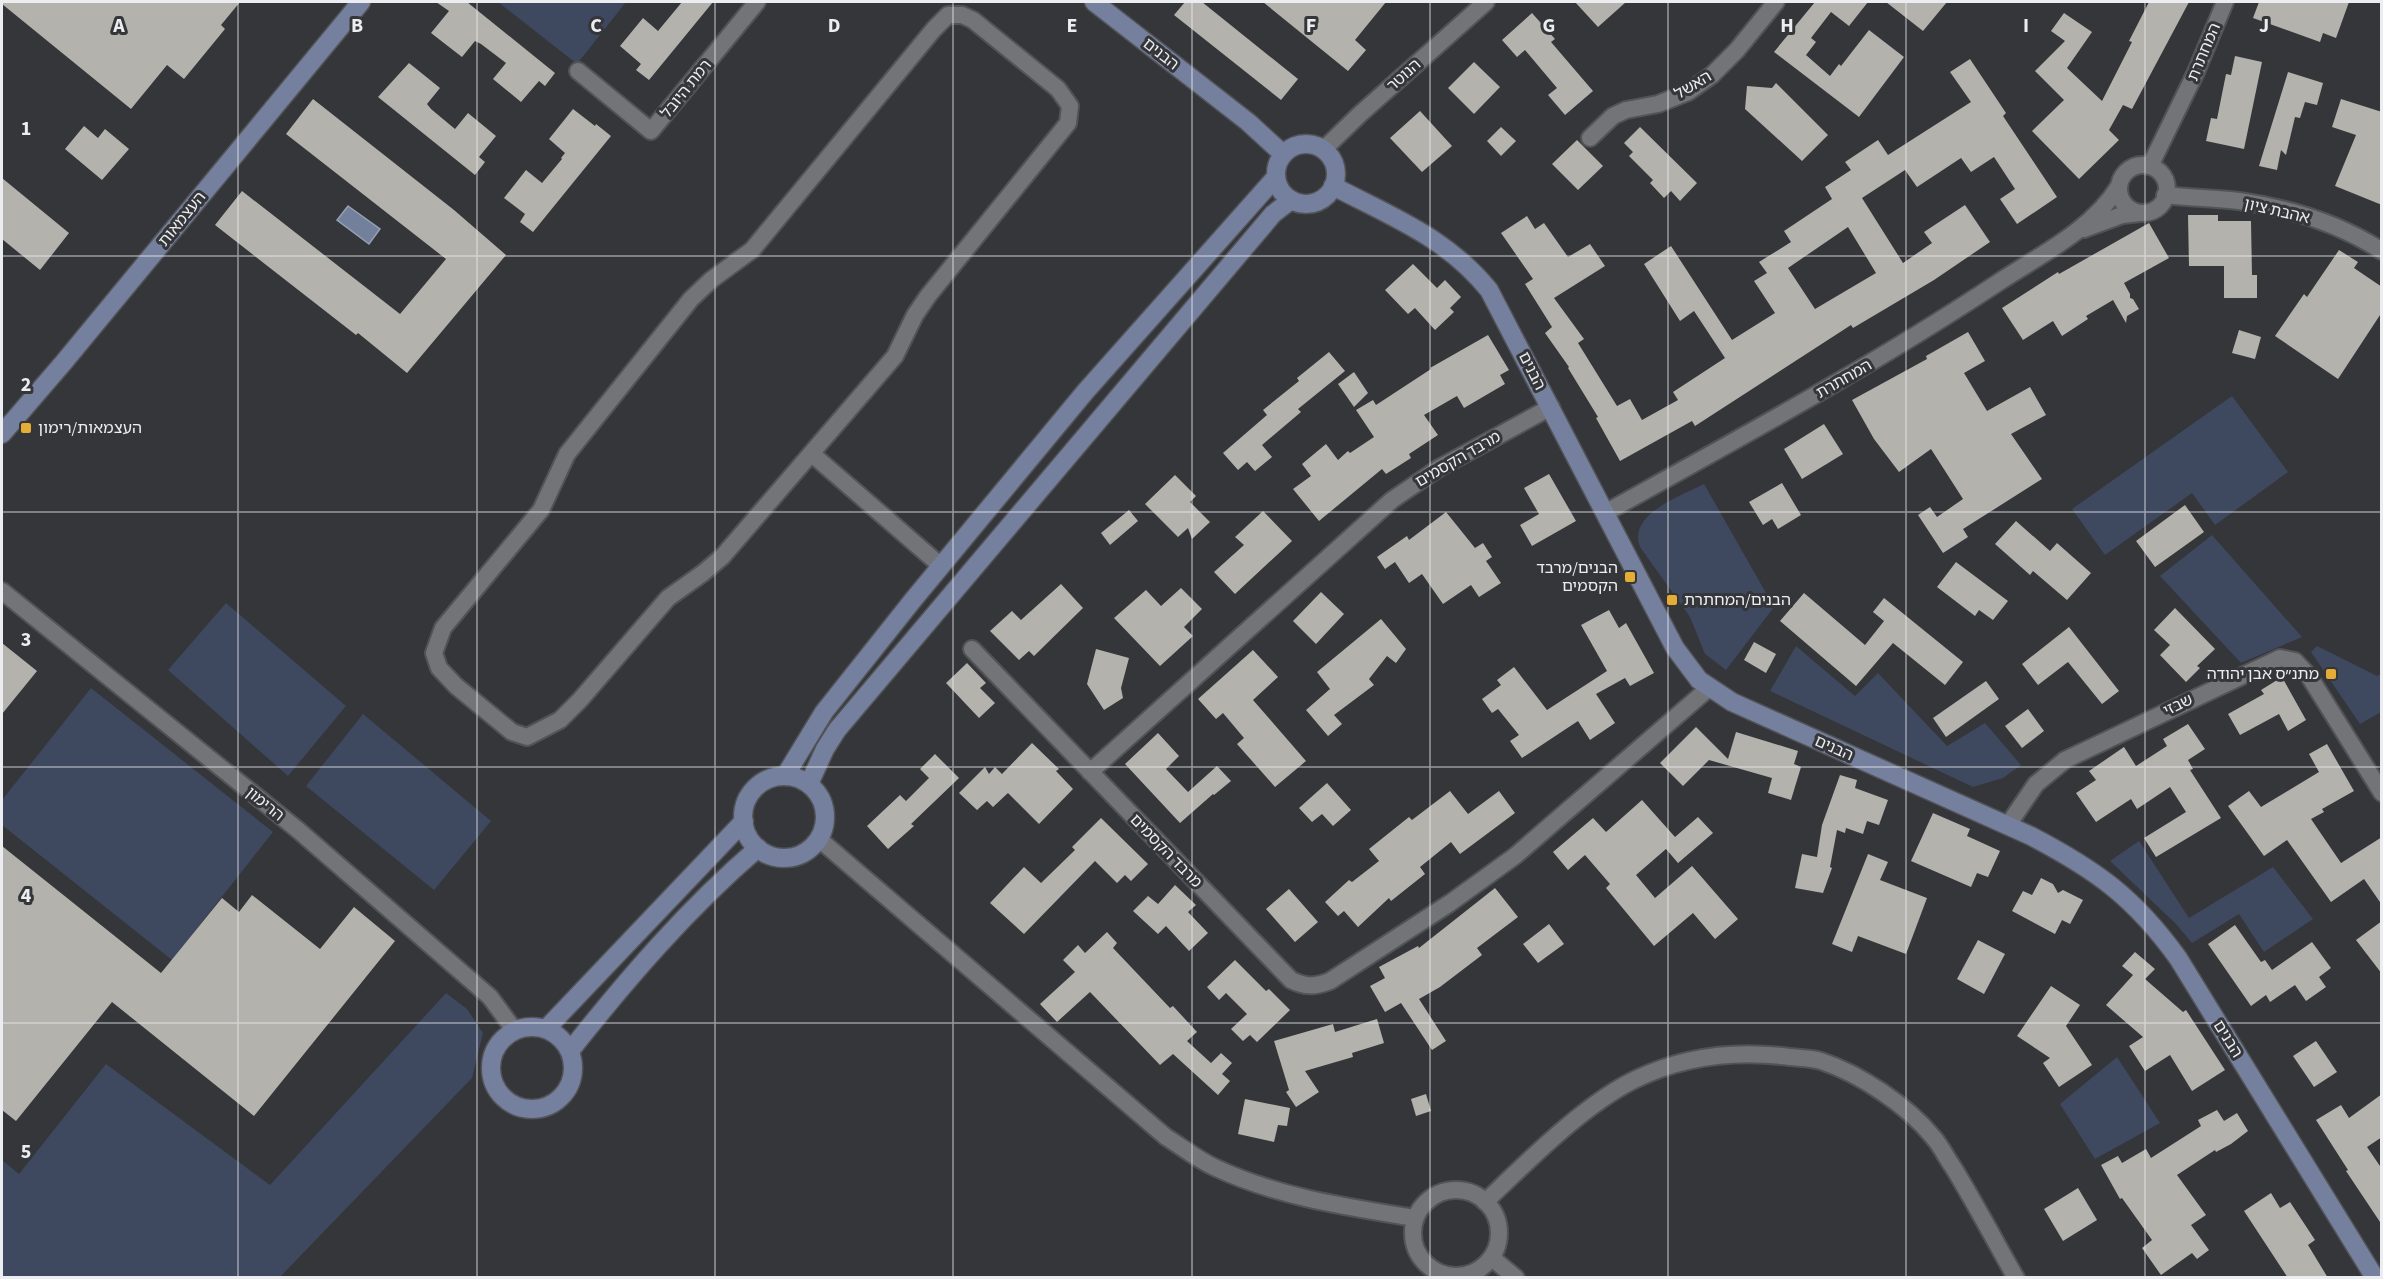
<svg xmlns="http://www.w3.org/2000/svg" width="2383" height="1279" font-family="'Source Sans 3','Noto Sans Hebrew',sans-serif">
  <rect width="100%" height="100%" fill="#343639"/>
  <g fill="#3e485f">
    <path d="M498 2H626L577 64Z"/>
    <path d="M2232 396 2288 472 2215 525 2192 493 2105 555 2072 509Z"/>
    <path d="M1704 484 1774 607 1726 670 1705 654 1690 617 1640 547C1627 514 1681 496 1704 484Z"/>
    <path d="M2212 535 2302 637 2241 663 2160 576Z"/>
    <path d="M226 603 346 706 288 776 168 670Z"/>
    <path d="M1796 646 1855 696 1878 673 1947 746 1985 723 2021 765 2003 778 1973 787 1770 691Z"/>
    <path d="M2317 646 2377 676 2381 674V712L2360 724 2311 652Z"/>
    <path d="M91 688 273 832 172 960 2 825V800Z"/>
    <path d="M363 714 491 821 434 890 306 786Z"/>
    <path d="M2139 841 2189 918 2273 867 2313 919 2264 952 2239 914 2192 943 2176 924 2110 861Z"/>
    <path d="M446 993 467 1009 483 1033 472 1078 280 1277H2V1160L19 1174 106 1064 270 1185Z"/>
    <path d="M2117 1057 2160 1123 2095 1159 2060 1104Z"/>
  </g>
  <path fill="#73809c" stroke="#97a1b5" stroke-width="1.5" d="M348 206 380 229 369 244 337 220Z"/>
  <g fill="#b4b2ad" fill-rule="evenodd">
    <path d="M2 2H240L221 25 225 29 184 79 167 65 131 109 2 4Z"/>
    <path d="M436 2H467L555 73 545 86 539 81 521 102 493 79 506 63 481 44 475 41 462 57 431 33 449 11Z"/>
    <path d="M682 2H713L649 80 636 70 641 64 620 46 643 18 658 31Z"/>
    <path d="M1185 2H1202L1298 79 1281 100 1174 15Z"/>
    <path d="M1263 2H1386L1355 40 1366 50 1348 71Z"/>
    <path d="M1575 2H1626L1598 27Z"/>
    <path d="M1815 2H1868L1849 26 1831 12 1811 38 1816 42 1806 55 1830 76 1839 64 1841 66 1869 30 1904 57 1859 117 1774 52Z"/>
    <path d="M1886 2H1947L1923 31Z"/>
    <path d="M2149 2H2189L2132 109 2123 105 2109 130 2119 140 2079 179 2032 131 2064 100 2035 71 2065 41 2051 31 2064 13 2092 32 2067 68 2102 101 2132 42 2129 41Z"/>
    <path d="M2259 2H2349L2336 38 2323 33 2320 42 2253 18Z"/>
    <path d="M1532 13 1555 39 1551 42 1593 91 1565 115 1548 95 1557 88 1525 50 1517 57 1502 40Z"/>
    <path d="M2235 56 2262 62 2244 149 2206 141 2211 118 2217 119 2226 74 2231 75Z"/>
    <path d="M1970 59 2006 113 2003 116 2057 197 2017 224 2000 199 2015 189 1994 157 1971 172 1961 158 1917 187 1905 170 1862 198 1903 263 1932 243 1924 232 1965 205 1990 242 1934 280 1853 328 1851 325 1695 426 1692 421 1620 461 1596 418 1598 417 1568 368 1569 367 1545 333 1552 327 1525 284 1533 279 1501 233 1527 216 1535 229 1544 223 1568 257 1590 244 1605 266 1554 298 1584 339 1578 343 1617 406 1630 399 1642 420 1678 400 1673 392 1725 358 1694 311 1680 321 1644 264 1671 246 1732 340 1775 313 1754 281 1767 273 1759 262 1791 242 1784 231 1832 199 1825 187 1851 170 1845 162 1878 140 1888 155 1971 102 1950 72ZM1848 227 1876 273 1815 309 1788 268Z"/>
    <path d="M1474 62 1500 87 1474 114 1448 88Z"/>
    <path d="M409 63 440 88 427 104 431 109 455 129 468 113 496 136 479 157 485 162 475 175 378 97Z"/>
    <path d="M2288 72 2323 83 2317 105 2305 102 2300 118 2295 117 2286 155 2281 150 2277 170 2259 166Z"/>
    <path d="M1776 83 1828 135 1802 161 1745 109 1747 86 1772 88Z"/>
    <path d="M313 99 454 210 506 255 407 373 358 333 356 335 215 225 242 191 400 314 446 259 286 134Z"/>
    <path d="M2341 99 2382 112V205L2335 186 2356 135 2332 127Z"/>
    <path d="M573 109 595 126 596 124 611 136 533 232 520 222 525 214 504 198 526 170 542 183 562 159 561 158 565 153 549 139Z"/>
    <path d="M1420 111 1452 146 1422 172 1390 138Z"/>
    <path d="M84 126 98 138 105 129 129 149 102 180 65 149Z"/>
    <path d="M1501 127 1516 141 1501 156 1487 141Z"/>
    <path d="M1640 127 1697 183 1680 201 1671 191 1664 198 1650 183 1653 180 1629 156 1633 152 1624 143Z"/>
    <path d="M1577 140 1603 166 1578 190 1552 164Z"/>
    <path d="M2 178 69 233 40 270 2 239Z"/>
    <path d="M2188 215H2218V221H2251L2252 275H2257V298H2224V266H2189Z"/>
    <path d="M2149 223 2169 258 2124 283 2130 294V298L2133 299 2139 309 2127 316 2126 323 2113 300 2086 316 2088 319 2062 336 2053 321 2023 340 2002 308 2058 272 2059 274Z"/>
    <path d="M2339 250 2358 262 2354 268 2382 287V312L2338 379 2275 336 2304 294 2307 297Z"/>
    <path d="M1413 264 1437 288 1445 280 1461 297 1450 308 1454 312 1435 330 1415 308 1408 314 1385 290Z"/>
    <path d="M2239 330 2261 337 2255 359 2232 353Z"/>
    <path d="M1968 332 1985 361 1964 373 1987 411 2030 387 2046 415 2011 434 2042 479 1963 529 1968 537 1943 553 1918 515 1930 507 1937 517 1963 499 1931 449 1899 472 1874 439 1852 400 1927 359 1926 356Z"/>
    <path d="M1488 335 1509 370 1500 375 1505 384 1464 408 1457 396 1424 415 1438 435 1409 454 1411 458 1386 474 1382 469 1319 521 1293 489 1311 476 1302 464 1326 444 1338 460 1348 451 1350 453 1374 437 1356 410 1373 400 1376 405 1431 369 1430 368Z"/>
    <path d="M1329 352 1345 371 1298 409 1301 412 1262 445 1272 457 1255 471 1247 462 1238 470 1223 453 1267 415 1263 410 1299 381 1297 378Z"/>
    <path d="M1354 372 1368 393 1354 407 1338 384Z"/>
    <path d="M1824 424 1843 454 1802 479 1784 449Z"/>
    <path d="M1549 474 1576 521 1532 546 1520 525 1539 514 1524 488Z"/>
    <path d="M1175 475 1196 496 1190 502 1210 522 1192 539 1188 528 1178 537 1145 504Z"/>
    <path d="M1782 483 1801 515 1778 529 1772 519 1763 525 1749 502Z"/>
    <path d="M2185 505 2204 532 2155 567 2136 541Z"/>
    <path d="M1129 510 1138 521 1110 545 1101 533Z"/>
    <path d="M1263 511 1292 541 1235 594 1214 572 1244 545 1235 537Z"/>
    <path d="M1446 512 1475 548 1483 543 1492 557 1486 561 1501 583 1479 597 1471 585 1443 604 1422 574 1409 583 1395 562 1385 569 1377 557 1407 536 1409 540Z"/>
    <path d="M2016 521 2050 551 2057 543 2091 573 2067 600 2033 571 2030 575 1995 544Z"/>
    <path d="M1956 562 2008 601 1993 620 1979 610 1975 616 1937 587Z"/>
    <path d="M1061 584 1083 608 1034 656 1029 651 1019 660 990 631 1012 611 1021 620Z"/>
    <path d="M1181 588 1202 609 1184 627 1193 636 1160 666 1114 618 1146 590 1161 606Z"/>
    <path d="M1321 592 1344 614 1316 644 1293 621Z"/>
    <path d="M1804 593 1865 645 1884 621 1873 612 1884 598 1963 662 1945 685 1893 643 1856 686 1780 621Z"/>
    <path d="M2175 608 2215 649 2197 666 2200 668 2186 682 2160 655 2170 645 2154 630Z"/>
    <path d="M1609 610 1619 628 1626 623 1654 673 1630 686 1625 678 1596 694 1615 723 1590 740 1578 721 1522 758 1510 741 1519 735 1498 709 1492 713 1482 699 1501 685 1497 680 1514 667 1547 710 1607 671 1581 625Z"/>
    <path d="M1381 619 1406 649 1396 663 1387 656 1369 679 1374 685 1334 715 1342 724 1328 736 1306 710 1330 689 1317 672Z"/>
    <path d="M2069 627 2119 691 2102 704 2068 662 2038 685 2022 664Z"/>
    <path d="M1754 642 1776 654 1766 673 1744 660Z"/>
    <path d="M2 643 37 671 2 714Z"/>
    <path d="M1096 649 1129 658 1121 688 1123 698 1104 710 1087 684Z"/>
    <path d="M1253 650 1278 677 1253 700 1306 761 1275 787 1237 744 1244 738 1223 713 1216 719 1198 699Z"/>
    <path d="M967 663 986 683 980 688 995 703 979 718 946 683Z"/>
    <path d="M2282 677 2306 720 2288 731 2279 714 2240 735 2228 714 2264 694 2261 690Z"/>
    <path d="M1986 681 1999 699 1946 737 1933 718Z"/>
    <path d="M2028 709 2044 731 2022 748 2005 726Z"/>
    <path d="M2188 724 2205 749 2188 760 2193 769 2190 770 2221 818 2156 857 2144 838 2186 812 2170 787 2137 809 2131 799 2096 822 2076 793 2096 780 2089 771 2124 747 2136 766 2167 746 2163 739Z"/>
    <path d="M1696 727 1728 759 1736 732 1798 751 1794 764 1801 767 1791 800 1768 793 1772 778 1709 760 1683 786 1660 763Z"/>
    <path d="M1158 733 1179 756 1166 769 1188 792 1217 766 1231 781 1214 795 1213 794 1180 823 1125 764Z"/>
    <path d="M1032 743 1059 769 1056 771 1073 789 1039 824 1008 793 993 807 987 801 977 810 959 793 985 767 989 774 995 767 1002 774Z"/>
    <path d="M2327 744 2354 791 2322 809 2324 812 2311 819 2341 863 2382 837V905L2364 879 2331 902 2287 840 2264 856 2228 806 2249 791 2261 807 2319 772 2309 754Z"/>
    <path d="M935 754 959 778 911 824 914 826 888 849 867 826 900 795 906 801 929 778 920 769Z"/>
    <path d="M1840 775 1857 780 1855 788 1888 800 1879 825 1867 821 1863 834 1846 828 1845 833 1837 830 1830 867 1832 868 1823 893 1795 888 1802 854 1817 857 1822 825Z"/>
    <path d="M1327 783 1351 810 1333 826 1322 814 1312 822 1299 808Z"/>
    <path d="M1450 791 1468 814 1499 791 1515 813 1460 854 1451 842 1420 867 1425 874 1391 901 1389 898 1358 927 1344 911 1338 916 1325 902 1349 880 1352 882 1379 861 1369 849 1409 817 1412 820Z"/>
    <path d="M1642 800 1675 837 1698 817 1713 833 1678 863 1666 849 1636 875 1655 898 1692 866 1738 919 1715 939 1693 913 1654 946 1606 888 1610 884 1585 855 1568 870 1553 852 1593 818 1606 832Z"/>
    <path d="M1933 813 1970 829 1967 836 2000 851 1988 877 1977 873 1971 887 1911 861Z"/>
    <path d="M1101 818 1148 864 1131 881 1125 875 1117 883 1095 861 1024 934 990 903 1024 867 1041 883 1075 850 1072 847Z"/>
    <path d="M2 846 161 973 222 898 239 912 252 895 320 949 354 907 395 941 254 1116 112 1002 16 1121 2 1110Z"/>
    <path d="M1868 854 1888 862 1880 880 1927 898 1906 954 1858 936 1852 952 1832 944Z"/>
    <path d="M2041 878 2053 884 2058 893 2063 890 2083 900 2070 924 2062 920 2055 934 2012 911 2023 891 2032 895Z"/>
    <path d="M1175 885 1196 905 1188 912 1208 933 1189 951 1166 926 1158 934 1133 911 1148 896 1158 904Z"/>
    <path d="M1495 888 1518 917 1477 948 1482 955 1440 987 1419 999 1446 1041 1432 1050 1401 1003 1385 1012 1370 986 1385 978 1379 967 1418 946 1419 948Z"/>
    <path d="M1289 889 1318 922 1295 942 1266 909Z"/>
    <path d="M2382 921V974L2356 940Z"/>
    <path d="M1549 924 1564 944 1538 963 1523 944Z"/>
    <path d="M2235 925 2261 962 2265 960 2272 970 2312 942 2331 968 2319 977 2326 987 2306 1001 2295 985 2270 1002 2266 995 2251 1006 2208 944Z"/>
    <path d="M1107 932 1117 943 1113 948 1170 1008 1173 1006 1197 1032 1187 1041 1211 1063 1221 1053 1232 1063 1222 1074 1230 1081 1218 1095 1173 1054 1160 1065 1090 992 1057 1022 1040 1004 1075 972 1063 960 1078 945 1085 953Z"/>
    <path d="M1978 940 2005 954 1984 994 1957 979Z"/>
    <path d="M2135 952 2155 969 2145 979 2183 1012 2186 1010 2225 1070 2192 1091 2170 1055 2145 1071 2129 1046 2143 1037 2106 1005 2133 975 2122 966Z"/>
    <path d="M1235 960 1266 991 1269 989 1290 1010 1257 1042 1250 1035 1243 1041 1231 1029 1247 1014 1226 993 1219 1000 1207 987Z"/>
    <path d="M2051 986 2080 1005 2066 1026 2092 1065 2059 1087 2043 1063 2050 1058 2017 1036Z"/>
    <path d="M1377 1019 1384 1043 1352 1053 1353 1057 1305 1071 1319 1092 1296 1107 1286 1092 1289 1090 1274 1041 1333 1024 1335 1032Z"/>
    <path d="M2316 1041 2337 1072 2314 1087 2293 1056Z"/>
    <path d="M1426 1094 1431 1111 1416 1116 1411 1099Z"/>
    <path d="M2382 1094V1137L2367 1147 2382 1169V1225L2346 1171 2348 1170 2316 1120 2341 1105 2349 1118Z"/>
    <path d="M1245 1099 1290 1108 1287 1126 1278 1125 1274 1142 1238 1134Z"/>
    <path d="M2217 1110 2224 1121 2237 1113 2248 1131 2231 1144 2216 1152 2215 1150 2177 1175 2206 1215 2191 1225 2209 1250 2197 1259 2192 1253 2161 1275 2142 1248 2152 1240 2122 1198 2120 1199 2101 1165 2118 1156 2122 1163 2146 1149 2151 1158 2201 1126 2198 1120Z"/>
    <path d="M2078 1188 2097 1220 2063 1241 2044 1209Z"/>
    <path d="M2271 1193 2280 1208 2290 1202 2315 1240 2308 1245 2328 1278H2288L2244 1211Z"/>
  </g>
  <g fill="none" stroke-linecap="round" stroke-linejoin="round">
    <defs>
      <g id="street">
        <path d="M948 15H962L973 20 1058 89 1070 106 1068 123 928 296 915 315 895 356 722 557 703 573 668 598 580 700 560 720 527 737 512 732 456 686 439 668 434 653 443 628 541 510 567 454 691 299 711 280 752 250 934 29Z"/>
        <path d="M578 71 651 131 757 2"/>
        <path d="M1590 138 1613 116 1626 110 1658 104 1688 92 1712 75 1737 50 1776 2"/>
        <path d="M1324 149 1359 115 1486 2"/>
        <circle cx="2143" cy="189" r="24"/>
        <path d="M2150 166 2196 72 2225 2"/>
        <path d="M2165 195C2190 198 2215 198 2239 201 2289 208 2340 224 2382 251"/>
        <path d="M2084 229 2122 215 2140 213"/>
        <path d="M812 454 941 566"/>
        <path d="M1605 513C1738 439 1872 366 1999 282 2040 255 2092 230 2119 186"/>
        <path d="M2 591 298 830 490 997 515 1031"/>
        <path d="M972 649 1291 980C1305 987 1315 987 1330 981L1450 903 1515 856 1709 688"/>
        <path d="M1090 772 1392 500 1439 468 1551 407"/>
        <path d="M2008 825 2036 784 2065 760 2280 658 2295 661 2309 676 2382 793"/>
        <path d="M819 839 1166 1137C1182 1147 1197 1159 1214 1167 1277 1197 1347 1207 1415 1218"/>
        <circle cx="1456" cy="1233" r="43"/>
        <path d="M1485 1202C1527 1162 1584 1104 1636 1079 1684 1056 1737 1050 1790 1057 1800 1058 1812 1058 1821 1061 1860 1074 1907 1105 1933 1137 1941 1146 1946 1157 1953 1167 1975 1203 1995 1241 2016 1278"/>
        <path d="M1492 1258 1516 1278"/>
      </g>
      <g id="secondary">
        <path d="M1094 2 1248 122 1283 154"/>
        <circle cx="1306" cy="174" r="30"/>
        <path d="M1333 186C1392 217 1446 237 1489 290L1675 648 1699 680 1732 702 2031 836C2096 870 2134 897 2178 958L2375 1278"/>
        <path d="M2 434 64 362 361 2"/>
        <path d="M785 776 824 712 913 600 1085 392 1276 177"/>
        <circle cx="784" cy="817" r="41"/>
        <path d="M809 784 825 749 837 730 1273 214 1291 200"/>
        <circle cx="532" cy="1068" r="41"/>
        <path d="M546 1029 744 821"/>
        <path d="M570 1051C627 979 688 908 758 848"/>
      </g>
    </defs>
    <use href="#street" stroke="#525357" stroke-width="20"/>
    <use href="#secondary" stroke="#525357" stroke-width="21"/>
    <use href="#street" stroke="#737478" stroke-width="16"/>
    <use href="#secondary" stroke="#75809e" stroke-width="18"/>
  </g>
  <path fill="none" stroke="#ecedf0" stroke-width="1.5" stroke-opacity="0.55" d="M238 2V1278M477 2V1278M715 2V1278M953 2V1278M1192 2V1278M1430 2V1278M1668 2V1278M1906 2V1278M2145 2V1278M2 256H2382M2 512H2382M2 767H2382M2 1023H2382"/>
  <g fill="#e5ad35" stroke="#343639" stroke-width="2">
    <rect x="20" y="422" width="12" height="12" rx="3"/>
    <rect x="1624" y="571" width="12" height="12" rx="3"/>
    <rect x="1666" y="594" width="12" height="12" rx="3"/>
    <rect x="2325" y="668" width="12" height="12" rx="3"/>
  </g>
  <g text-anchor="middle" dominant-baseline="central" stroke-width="6" stroke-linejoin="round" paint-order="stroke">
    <g font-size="16" fill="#ecedf0" stroke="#343639">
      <text transform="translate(2204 52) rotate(-67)">המחתרת</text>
      <text transform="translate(1161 54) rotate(38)">הבנים</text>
      <text transform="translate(1404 75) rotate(-42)">הנוטר</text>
      <text transform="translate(1693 85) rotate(-31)">האשל</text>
      <text transform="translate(686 89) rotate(-51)">רמת היובל</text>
      <text transform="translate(2277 211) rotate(13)">אהבת ציון</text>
      <text transform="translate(182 219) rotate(-51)">העצמאות</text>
      <text transform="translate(1532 371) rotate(63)">הבנים</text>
      <text transform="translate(1844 379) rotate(-30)">המחתרת</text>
      <text transform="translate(1458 459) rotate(-30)">מרבד הקסמים</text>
      <text transform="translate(2178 705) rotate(-26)">שבזי</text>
      <text transform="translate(1834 748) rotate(24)">הבנים</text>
      <text transform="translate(265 804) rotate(39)">הרימון</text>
      <text transform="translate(1166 851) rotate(46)">מרבד הקסמים</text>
      <text transform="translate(2228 1039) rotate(58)">הבנים</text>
    </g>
    <g font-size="16" fill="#ecedf0" stroke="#343639" text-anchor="start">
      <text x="38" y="428">העצמאות/רימון</text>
      <text x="1618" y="568" text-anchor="end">הבנים/מרבד<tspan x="1618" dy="18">הקסמים</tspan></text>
      <text x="1684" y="600">הבנים/המחתרת</text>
      <text x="2319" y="674" text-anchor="end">מתנ״ס אבן יהודה</text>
    </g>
  </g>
  <g font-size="20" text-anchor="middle" font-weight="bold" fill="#ecedf0" stroke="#343639" stroke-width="6" stroke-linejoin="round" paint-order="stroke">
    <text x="119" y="32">A</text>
    <text x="357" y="32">B</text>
    <text x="596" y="32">C</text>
    <text x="834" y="32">D</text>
    <text x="1072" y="32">E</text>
    <text x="1311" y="32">F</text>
    <text x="1549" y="32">G</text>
    <text x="1787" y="32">H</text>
    <text x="2026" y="32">I</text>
    <text x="2264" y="32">J</text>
    <text x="26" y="135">1</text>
    <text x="26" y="391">2</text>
    <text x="26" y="646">3</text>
    <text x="26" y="902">4</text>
    <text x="26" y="1158">5</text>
  </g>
  <rect width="2383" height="1279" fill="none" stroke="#ecedf0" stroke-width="6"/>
</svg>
